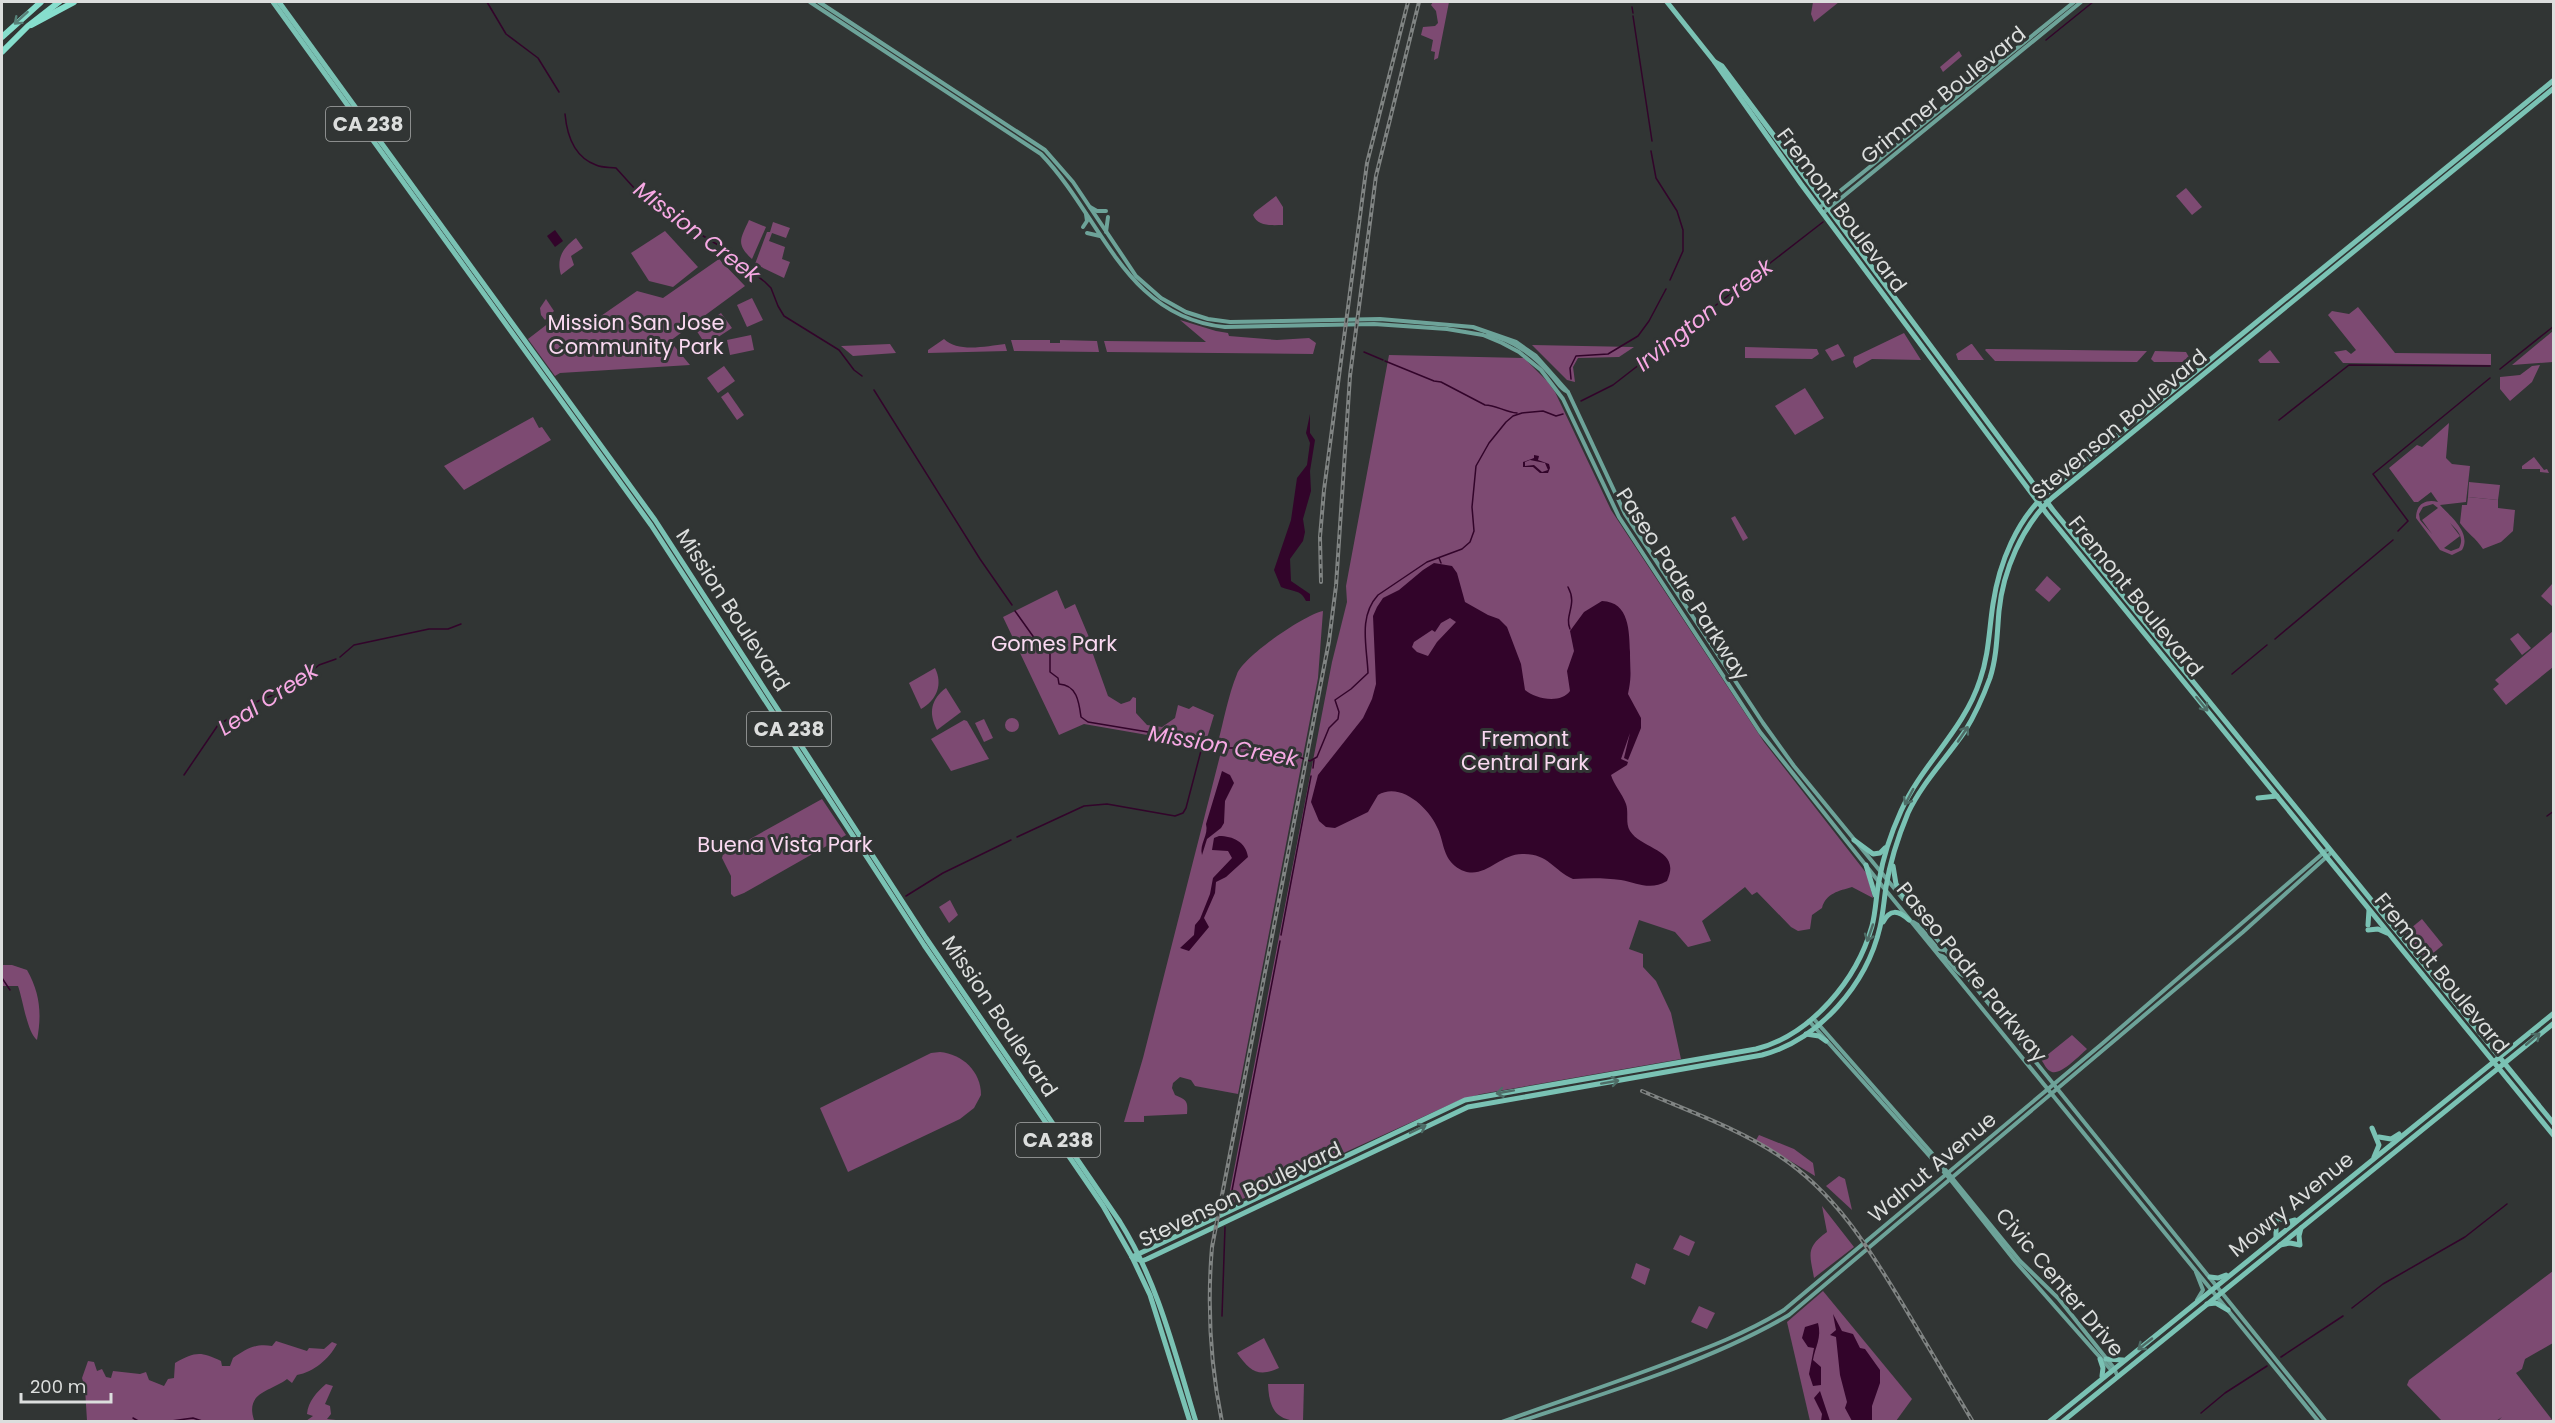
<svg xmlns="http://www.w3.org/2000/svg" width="2555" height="1423" font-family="Poppins,sans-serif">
  <rect width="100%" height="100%" fill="#313534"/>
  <g fill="#7d4a72" fill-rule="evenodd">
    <path d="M1433 2H1449L1438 58 1434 60 1435 52 1431 51 1433 40 1421 35 1423 27 1435 26 1438 23 1436 11 1431 5Z"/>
    <path d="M1813 2H1839L1814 22 1811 14Z"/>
    <path d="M1959 51 1962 56 1943 72 1940 67Z"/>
    <path d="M2186 188 2202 207 2192 215 2176 196Z"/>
    <path d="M1276 196 1283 207V225C1272 225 1258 227 1253 215L1255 212Z"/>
    <path d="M749 220 766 227 752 259C735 244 741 238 749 220Z"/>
    <path d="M773 222 790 228 786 238 772 233 769 241 785 247 782 259 790 262 784 278 755 264 767 232H770Z"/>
    <path d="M665 231 698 267 673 287 649 281 631 253Z"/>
    <path d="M576 238 583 248 571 256 574 265 561 275C556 258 563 248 576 238Z"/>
    <path d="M719 259 745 286 670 341 690 365 560 373 555 376 528 339 554 319 598 318 637 291 663 298Z"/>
    <path d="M752 298 763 320 747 327 737 305Z"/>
    <path d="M546 299 554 311 545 320 541 315 540 308Z"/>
    <path d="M2358 307 2395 353 2491 354V365L2343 363 2334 352 2346 350 2351 354 2356 350 2328 315 2332 311 2349 314Z"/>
    <path d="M721 313 732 328 706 345 696 330Z"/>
    <path d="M1180 320 1216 331 1228 333 1229 336 1277 340 1309 338 1316 343 1313 354 1107 352 1104 341 1206 342Z"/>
    <path d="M2553 331V362L2512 365Z"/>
    <path d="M1904 333 1921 360 1872 359 1856 368 1853 362 1854 357Z"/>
    <path d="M751 335 754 350 730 355 727 340Z"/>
    <path d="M944 339C958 353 987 346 1005 344L1007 351 928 353V350Z"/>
    <path d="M1011 340H1050V343H1060V340L1097 341 1099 352 1014 351Z"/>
    <path d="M890 344 896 353 853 356 841 346Z"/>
    <path d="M1838 344 1845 356 1832 361 1825 350Z"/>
    <path d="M1971 344H1972L1984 360H1958L1956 354Z"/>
    <path d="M1532 345 1634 347 1619 357 1578 358 1573 367 1575 382 1567 380Z"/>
    <path d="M1745 347 1817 349 1819 354 1812 359 1745 358Z"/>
    <path d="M1985 350 1986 349 2147 351 2137 362 1995 361Z"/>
    <path d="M2270 350 2280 363H2260L2258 360Z"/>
    <path d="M2155 351 2186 352 2190 359 2187 362H2154L2151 359Z"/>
    <path d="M1389 355 1524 358 1547 381 1555 392 1611 510 1764 742 1867 874 1873 898 1852 887C1839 891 1826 893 1822 908L1812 915 1810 929 1798 931 1791 927 1757 892 1752 895 1745 887 1702 921 1711 941 1688 947 1675 932 1639 920 1629 949 1643 954V967L1656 981 1671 1013 1681 1059 1481 1094 1460 1100 1227 1206 1332 662 1347 602 1346 586Z"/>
    <path d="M2540 365 2532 382 2510 401 2500 389V377L2520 375 2532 366Z"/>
    <path d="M724 366 735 381 718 393 707 378Z"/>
    <path d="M1805 388 1824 418 1795 435 1775 406Z"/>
    <path d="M728 392 744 415 737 420 721 397Z"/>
    <path d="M533 417 539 428 542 427 551 440 464 490 444 466Z"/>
    <path d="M2449 423 2446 458 2452 464 2470 466 2466 502 2440 505C2450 516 2472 533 2462 550L2452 555 2440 550 2416 518C2416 503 2427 499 2438 502L2431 492 2418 502H2414L2389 468 2417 445 2422 447ZM2433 504 2438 508 2422 520 2432 534 2420 520 2419 514 2423 507ZM2450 523C2457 530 2465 537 2459 548L2451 551 2444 548 2460 536Z"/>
    <path d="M2534 457 2544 470 2547 469 2549 473 2540 472V469H2522V466Z"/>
    <path d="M2469 482 2500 485 2498 500 2468 497Z"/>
    <path d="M2468 497 2498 500V508L2515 510 2513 531 2501 542 2483 549C2476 538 2467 533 2460 523L2462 505H2467Z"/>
    <path d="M1735 516 1748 538 1743 541 1731 518Z"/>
    <path d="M2047 576 2061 589 2049 602 2035 590Z"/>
    <path d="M2553 583V607L2541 596Z"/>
    <path d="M1057 590 1065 609 1075 604 1091 642 1089 643 1108 696 1121 704 1130 701 1133 697 1136 698V713L1147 725 1162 727 1175 718 1178 705 1189 709 1193 706 1214 715 1205 745 1084 724 1059 735 1003 617Z"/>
    <path d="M1323 611 1318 678 1238 1094 1195 1086 1191 1080 1180 1077 1173 1083 1172 1088 1175 1095C1187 1100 1188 1101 1187 1114L1144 1116V1122H1124L1143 1058 1223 744 1218 742C1224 720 1228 696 1237 674 1244 656 1304 615 1323 611Z"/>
    <path d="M2553 631V667L2506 705 2493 689 2499 684 2495 680Z"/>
    <path d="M2518 633 2531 648 2522 655 2510 639Z"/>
    <path d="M935 668C943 684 937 700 921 709L909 683Z"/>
    <path d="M946 688 961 712 937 730C928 713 931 699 946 688Z"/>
    <circle cx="1012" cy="725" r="7"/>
    <path d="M984 719 993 738 984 742 975 723Z"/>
    <path d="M964 720 967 721 989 759 951 771 931 739Z"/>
    <path d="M822 799 846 835 744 893 734 897 731 894V876L722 858 723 854Z"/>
    <path d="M950 900 958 915 949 923 939 907Z"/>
    <path d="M2422 919 2443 945 2426 959 2405 933Z"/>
    <path d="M2 965H12L27 970C40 993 42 1014 37 1040 27 1032 23 1000 18 986H2Z"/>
    <path d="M2072 1035 2087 1049C2080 1055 2061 1075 2052 1072 2046 1070 2044 1063 2040 1058L2044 1055 2046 1056Z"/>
    <path d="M940 1052C962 1054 981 1071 981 1095L974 1108 960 1119 848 1172 820 1108 931 1053Z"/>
    <path d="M1759 1135 1794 1149 1813 1163 1815 1176 1756 1140Z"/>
    <path d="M1839 1176 1845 1179 1852 1210 1826 1186Z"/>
    <path d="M1822 1206 1854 1247 1814 1278C1810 1254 1805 1248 1827 1232Z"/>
    <path d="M1680 1235 1695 1242 1689 1256 1673 1249Z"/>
    <path d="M1636 1263 1650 1269 1645 1285 1631 1278Z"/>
    <path d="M2553 1271V1343L2525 1359 2522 1369 2516 1373 2553 1421H2498L2502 1417 2496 1421H2442L2407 1385 2409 1380Z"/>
    <path d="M1823 1291 1912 1399 1896 1421H1810L1787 1322Z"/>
    <path d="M1699 1306 1715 1313 1707 1329 1691 1322Z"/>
    <path d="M1264 1338 1279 1368C1258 1378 1250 1371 1237 1353Z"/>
    <path d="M276 1341 307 1351 309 1348 324 1349 332 1342 337 1344C329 1359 314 1372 297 1375L292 1383 287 1379C270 1392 245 1392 254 1420L263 1421H87L85 1388 82 1378 88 1361 94 1362 97 1371 102 1369 106 1377 111 1378 113 1371 140 1374 146 1372 149 1380 164 1386 168 1379 174 1378 175 1363C195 1352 200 1351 221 1361L222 1366H230L233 1358C246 1349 256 1343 272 1346Z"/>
    <path d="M326 1384 333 1386 325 1404 330 1406 331 1414 327 1419 345 1421H306L313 1416 307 1414C308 1401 317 1392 326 1384Z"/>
    <path d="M1268 1384H1304L1303 1421C1276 1422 1269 1409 1268 1384Z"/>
  </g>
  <g fill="#32042a" fill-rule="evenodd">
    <path d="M555 230 563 241 555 247 547 236Z"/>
    <path d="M1310 414V433L1315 440 1310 471 1311 491 1303 519 1305 532 1303 541 1290 559 1291 581 1310 594V601H1306C1301 589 1292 592 1281 587L1274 570 1291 520 1297 478 1307 465 1310 443 1306 433Z"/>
    <path d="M1534 455 1539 456 1538 460 1549 464 1550 468 1548 473H1540L1533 467H1523V462L1534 458ZM1530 460 1545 463 1548 470 1542 472 1534 465 1525 466V462Z"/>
    <path d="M1434 563 1452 566 1457 573 1465 602 1488 615 1499 619 1507 627 1521 664 1525 690C1535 699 1561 704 1570 691L1567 671 1574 651 1570 631 1584 612 1602 601C1630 602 1629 632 1630 652 1630 671 1632 675 1628 694L1641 718V728L1628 760 1624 758 1630 733 1621 759 1628 762 1627 765 1611 775C1614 785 1622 793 1626 804 1629 813 1625 823 1630 831 1642 850 1682 849 1667 881 1650 891 1638 883 1621 880 1605 878 1590 878 1573 879 1553 870 1548 853 1522 854 1497 854 1481 886 1455 866 1443 856 1444 843 1438 829 1430 809 1401 781 1378 795L1368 812 1335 828 1326 827 1319 821 1311 802 1318 775 1363 718 1372 699 1376 684 1373 616 1377 607 1383 598 1399 590 1423 570ZM1450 618 1456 622 1437 642 1428 656 1417 652 1412 647 1414 642 1432 630 1435 632 1441 623Z"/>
    <path d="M1222 771 1230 775 1234 783 1225 801 1224 823 1221 828 1207 839 1202 855C1199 844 1209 835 1206 824Z"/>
    <path d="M1219 836C1233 836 1246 842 1248 857L1226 877 1216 882 1215 893 1204 918 1209 927 1189 951 1180 948 1194 935 1195 925 1200 919 1210 894 1213 878 1232 858 1228 851 1212 850 1214 838Z"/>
    <path d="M1833 1314 1842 1331 1853 1334 1860 1348 1865 1349 1880 1370V1383L1872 1406V1421H1852L1845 1408 1847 1402 1840 1375 1836 1337 1830 1335 1836 1330Z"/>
    <path d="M1818 1323C1822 1338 1815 1347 1813 1360L1821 1367V1385L1813 1386 1809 1374 1814 1348 1808 1347 1802 1338 1805 1327Z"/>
    <path d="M1820 1391 1830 1421H1821L1822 1414 1814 1398Z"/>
  </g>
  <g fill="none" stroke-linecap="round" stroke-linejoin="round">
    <g stroke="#32042a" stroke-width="1.5">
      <path d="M487 2 506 34 538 58 559 92"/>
      <path d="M1632 7 1633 13"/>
      <path d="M1633 16 1652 141"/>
      <path d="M2046 40 2093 2"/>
      <path d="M565 114C567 136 574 157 596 165 603 168 609 167 616 168L635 189 660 205 669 215 718 245 765 282 771 288 778 306 784 316 839 350 854 370 862 376"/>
      <path d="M1651 151 1656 178 1677 211 1683 230V251L1670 280"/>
      <path d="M1364 352 1383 360"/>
      <path d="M1385 361 1434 381 1441 382 1485 405C1496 405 1505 412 1517 413"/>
      <path d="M2500 369 2554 326"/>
      <path d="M1571 379 1570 368 1576 356 1608 354 1638 336 1649 321 1666 289"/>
      <path d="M874 390 980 559 1012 605"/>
      <path d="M1581 401 1613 385 1823 222"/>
      <path d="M2279 420 2349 365 2490 366"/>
      <path d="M2398 531 2408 521 2373 474 2490 378"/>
      <path d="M1439 558 1441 563"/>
      <path d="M1568 587C1578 605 1564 615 1570 629"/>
      <path d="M1015 611 1035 639 1050 654V672L1058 678 1059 684C1077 685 1079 702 1081 717L1088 722 1202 741 1228 748H1251L1261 753 1271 752 1286 757 1296 756 1310 761 1317 757 1329 728 1338 719 1339 712 1335 700 1351 689 1368 673C1367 646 1358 617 1378 595L1427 562 1462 549 1470 542 1474 531 1472 507 1476 466 1489 443 1506 422 1513 416 1522 413 1543 411 1556 416 1563 414"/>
      <path d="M2275 639 2393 540"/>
      <path d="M340 657 354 645 429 629H448L461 624"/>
      <path d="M2232 674 2267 645"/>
      <path d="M1313 768 1314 760"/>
      <path d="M184 775 218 725 260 700 292 688 319 665 336 659"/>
      <path d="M2547 816 2554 811"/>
      <path d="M1017 837 1084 806 1107 804 1175 816 1183 813 1186 808 1203 743"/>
      <path d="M906 896 943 873 1011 840"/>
      <path d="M1281 935 1311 776"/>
      <path d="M2 978 10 990"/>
      <path d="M1229 1206 1280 941"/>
      <path d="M2352 1308 2383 1284 2465 1237 2507 1204"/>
      <path d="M1222 1316 1225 1227"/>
      <path d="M2281 1357 2343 1316"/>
      <path d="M2201 1413 2225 1393 2267 1366"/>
      <path d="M133 1418 140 1422"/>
      <path d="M164 1422 193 1418 205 1422"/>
    </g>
    <g stroke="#6da399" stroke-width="4">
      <path d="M810 2 1041 154C1102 217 1124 317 1225 327L1374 324 1447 329 1483 335 1502 343 1519 352 1541 370 1563 399 1619 517 1760 732 1879 882 2319 1422"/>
      <path d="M819 2 1045 150 1073 182 1136 276 1161 298 1186 312 1208 319 1230 322 1380 319 1473 327 1516 342 1536 356 1568 392 1625 514 1763 723 1794 766 1903 899"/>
      <path d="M1090 207 1097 211H1106"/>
      <path d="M1819 208 2074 2"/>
      <path d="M1823 213 2081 2"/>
      <path d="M1083 227 1087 221 1086 214"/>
      <path d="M1106 232 1108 217"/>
      <path d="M1087 233 1100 236"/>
      <path d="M1488 335C1513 339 1536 357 1551 375 1557 381 1560 389 1568 392"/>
      <path d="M1914 911 2326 1422"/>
      <path d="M1913 922 1918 925 1938 949 1944 950"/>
      <path d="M1939 955C1950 957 1953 972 1964 976"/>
      <path d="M1813 1018 1930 1151 2020 1261 2058 1298 2114 1368 2117 1375"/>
      <path d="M1809 1021 1950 1179 2015 1261 2112 1371"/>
      <path d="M2196 1272 2203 1290 2197 1300"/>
      <path d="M1502 1422C1557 1402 1612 1384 1667 1363 1707 1348 1747 1333 1784 1310L2103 1043 2329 848"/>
      <path d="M1518 1422C1606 1393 1709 1362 1789 1315L2243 932 2332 852"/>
    </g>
    <g stroke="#7ac2b4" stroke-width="5">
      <path d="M273 2 651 525 924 945 1103 1206 1132 1257 1150 1295 1190 1422"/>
      <path d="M279 2 655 520 926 938 1120 1222C1158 1282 1175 1354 1196 1422"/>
      <path d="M1667 2 1714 61 1801 184 2047 514 2554 1136"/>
      <path d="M1715 62 1722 66 2053 510 2554 1124"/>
      <path d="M2258 798 2277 796"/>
      <path d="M1854 840 1873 854 1880 853 1885 848"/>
      <path d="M1866 865 1875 895"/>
      <path d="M1893 866 1896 884 1914 911"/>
      <path d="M1883 922C1890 909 1898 910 1909 920"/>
      <path d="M2368 925 2369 910"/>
      <path d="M2368 930 2378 929 2387 933"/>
      <path d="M1806 1034 1819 1036 1826 1041"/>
      <path d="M2372 1128 2379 1145 2374 1157"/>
      <path d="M2379 1137 2391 1139 2399 1134"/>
      <path d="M2276 1217 2288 1222 2295 1220"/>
      <path d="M2276 1217V1237"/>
      <path d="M2280 1245 2290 1243 2300 1245 2299 1236 2301 1228"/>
      <path d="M1132 1257 1142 1261 1147 1259 1468 1107 1762 1055C1819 1040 1867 984 1880 927 1883 914 1884 900 1886 887 1890 862 1898 837 1908 813 1922 783 1946 759 1965 731 1975 715 1983 697 1990 678 1997 656 1997 634 1999 611 2003 571 2022 526 2052 498L2554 88"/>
      <path d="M1132 1257 1465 1100 1756 1049C1811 1035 1857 980 1872 926 1876 911 1876 895 1879 881 1883 857 1891 833 1901 811 1922 764 1964 730 1980 680 1989 654 1989 630 1993 604 1999 563 2017 519 2048 492L2554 80"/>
      <path d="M2210 1277 2218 1278 2226 1275"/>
      <path d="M2207 1304 2216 1303 2228 1310"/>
      <path d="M2100 1359 2103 1368 2102 1376"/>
      <path d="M2106 1359 2123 1360"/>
      <path d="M2049 1422 2554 1013"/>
      <path d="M2062 1422 2554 1023"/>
    </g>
    <g stroke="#86decd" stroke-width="6">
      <path d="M31 25 74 2"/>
      <path d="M2 37 41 2"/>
      <path d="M2 52 28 26 59 2"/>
    </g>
    <defs>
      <g id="rail">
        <path d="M1321 582 1320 537 1324 490 1367 163 1408 2"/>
        <path d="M1642 1091C1688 1111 1737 1128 1778 1155 1837 1194 1870 1250 1905 1308 1928 1346 1950 1384 1973 1422"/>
        <path d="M1222 1422C1210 1363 1207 1306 1212 1247L1329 641 1336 586 1350 376 1376 176 1419 2"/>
      </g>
    </defs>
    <use href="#rail" stroke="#808483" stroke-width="4"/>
    <use href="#rail" stroke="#313534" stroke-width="1.5" stroke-dasharray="4.5" stroke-linecap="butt"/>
  </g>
  <defs><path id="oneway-shaft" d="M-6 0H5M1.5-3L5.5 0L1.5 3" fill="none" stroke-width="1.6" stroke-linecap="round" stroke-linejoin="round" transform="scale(1.5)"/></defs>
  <use stroke="#578179" href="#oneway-shaft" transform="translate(21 18) rotate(138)"/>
  <g stroke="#4e6d67">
    <use href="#oneway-shaft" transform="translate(2202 704) rotate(51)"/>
    <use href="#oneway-shaft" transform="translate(1963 734) rotate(-56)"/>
    <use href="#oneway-shaft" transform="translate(1909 797) rotate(118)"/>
    <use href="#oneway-shaft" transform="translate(1870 933) rotate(109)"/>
    <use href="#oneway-shaft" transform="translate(2533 1039) rotate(-40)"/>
    <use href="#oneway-shaft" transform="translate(1610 1082) rotate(-10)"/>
    <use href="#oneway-shaft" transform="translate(1505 1092) rotate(170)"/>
    <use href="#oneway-shaft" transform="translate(1418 1129) rotate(-26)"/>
    <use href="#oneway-shaft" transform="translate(2145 1344) rotate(142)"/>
  </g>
  <g text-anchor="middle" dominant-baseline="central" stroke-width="6" stroke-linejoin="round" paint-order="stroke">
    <g fill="#313534" stroke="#a9abaa" stroke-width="1.5">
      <rect x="326" y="107" width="84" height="34" rx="4.5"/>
      <rect x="747" y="712" width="84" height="34" rx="4.5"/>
      <rect x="1016" y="1123" width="84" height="34" rx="4.5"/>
    </g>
    <g font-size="20" font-weight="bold" fill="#dcdedd">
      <text x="368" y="124">CA 238</text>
      <text x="789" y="729">CA 238</text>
      <text x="1058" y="1140">CA 238</text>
    </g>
    <g font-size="21" fill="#dcdedd" stroke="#313534">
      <text transform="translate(1943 95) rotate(-39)">Grimmer Boulevard</text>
      <text transform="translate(1842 210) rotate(53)">Fremont Boulevard</text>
      <text transform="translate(2119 424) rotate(-40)">Stevenson Boulevard</text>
      <text transform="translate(1683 584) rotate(57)">Paseo Padre Parkway</text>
      <text transform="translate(2136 596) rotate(51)">Fremont Boulevard</text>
      <text transform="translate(733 610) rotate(57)">Mission Boulevard</text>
      <text transform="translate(1972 972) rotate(51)">Paseo Padre Parkway</text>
      <text transform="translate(2442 973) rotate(51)">Fremont Boulevard</text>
      <text transform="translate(1000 1016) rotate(56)">Mission Boulevard</text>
      <text transform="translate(1932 1167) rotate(-40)">Walnut Avenue</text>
      <text transform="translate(1240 1194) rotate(-25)">Stevenson Boulevard</text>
      <text transform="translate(2291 1204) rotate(-39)">Mowry Avenue</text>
      <text transform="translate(2060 1282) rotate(50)">Civic Center Drive</text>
    </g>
    <g font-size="21" fill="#fad9f1" stroke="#313534">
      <text x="636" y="322">Mission San Jose<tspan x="636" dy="24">Community Park</tspan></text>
      <text x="1054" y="643">Gomes Park</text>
      <text x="1525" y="738">Fremont<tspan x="1525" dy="24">Central Park</tspan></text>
      <text x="785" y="844">Buena Vista Park</text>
    </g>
    <g font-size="22" font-style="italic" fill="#f7a9e4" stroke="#313534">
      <text transform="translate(697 232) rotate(37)">Mission Creek</text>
      <text transform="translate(1704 315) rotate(-38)">Irvington Creek</text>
      <text transform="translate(268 699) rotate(-33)">Leal Creek</text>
      <text transform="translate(1223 746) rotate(10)">Mission Creek</text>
    </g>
  </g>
  <rect width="2555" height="1423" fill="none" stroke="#dcdedd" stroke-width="6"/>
  <path d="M21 1393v9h90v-9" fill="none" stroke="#dcdedd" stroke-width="3"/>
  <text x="30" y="1393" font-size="18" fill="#dcdedd" stroke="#313534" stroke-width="4.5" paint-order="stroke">200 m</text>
</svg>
